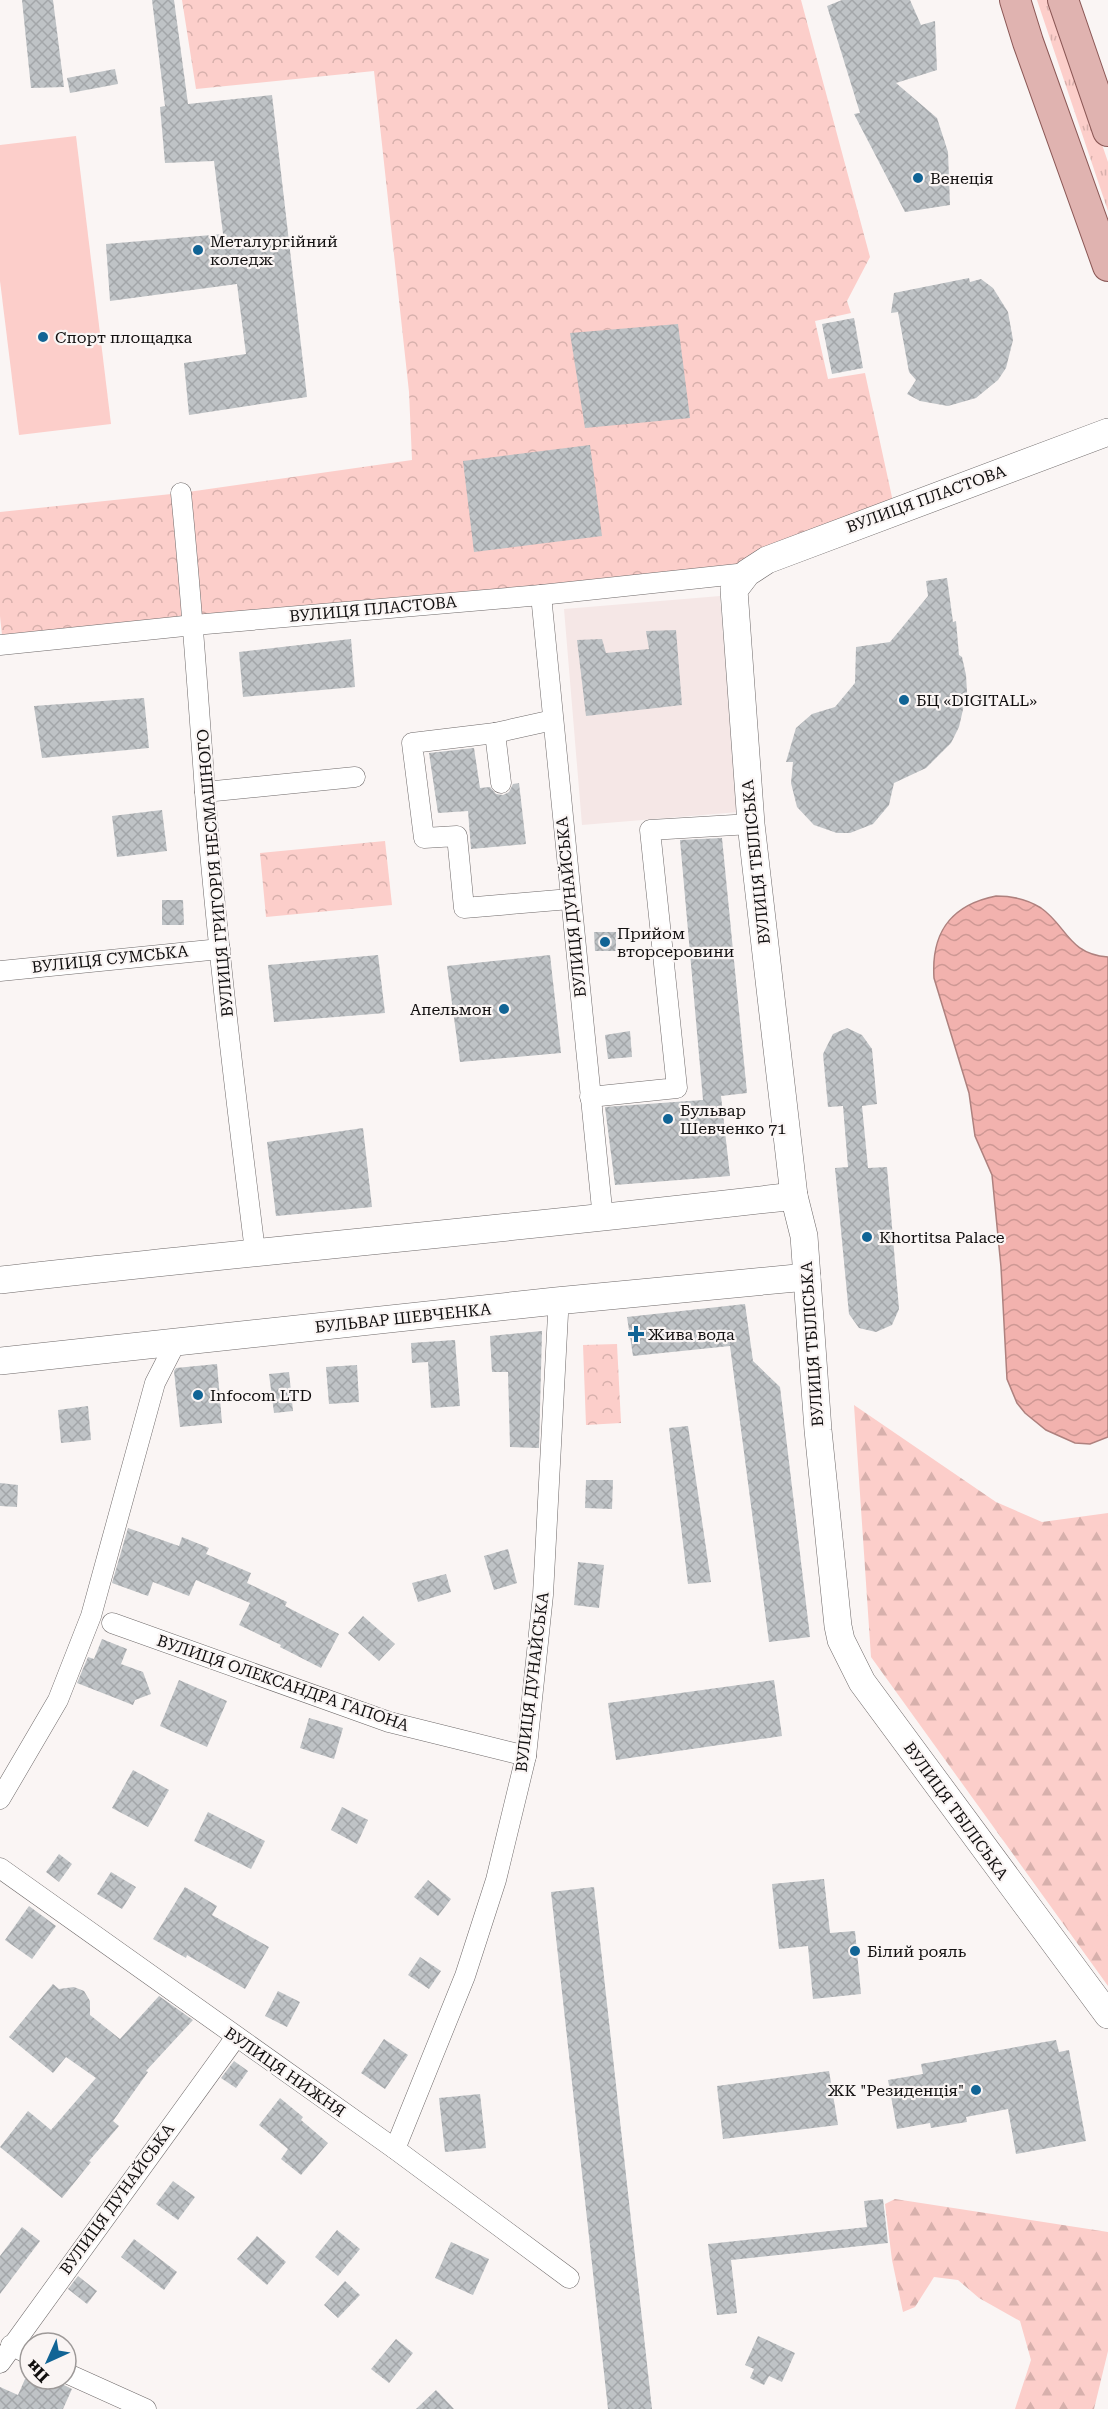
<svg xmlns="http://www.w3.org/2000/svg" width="1108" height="2409" font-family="'Roboto Serif',serif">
  <defs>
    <pattern id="grass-tufts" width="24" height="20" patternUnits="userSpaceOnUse" patternTransform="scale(1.5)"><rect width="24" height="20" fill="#fcceca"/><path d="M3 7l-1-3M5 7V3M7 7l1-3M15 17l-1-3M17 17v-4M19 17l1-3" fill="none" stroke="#d7b0ac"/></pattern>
    <pattern id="forest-firs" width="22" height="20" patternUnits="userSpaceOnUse" patternTransform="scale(1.5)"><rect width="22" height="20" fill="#fcceca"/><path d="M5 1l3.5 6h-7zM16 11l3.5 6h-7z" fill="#d7b0ac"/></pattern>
    <pattern id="park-crowns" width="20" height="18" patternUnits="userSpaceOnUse" patternTransform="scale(1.5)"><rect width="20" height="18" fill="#fcceca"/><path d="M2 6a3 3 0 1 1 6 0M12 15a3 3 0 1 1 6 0" fill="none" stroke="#d7b0ac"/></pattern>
    <pattern id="water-waves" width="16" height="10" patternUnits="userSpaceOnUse" patternTransform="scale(1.5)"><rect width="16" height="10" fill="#f2b2ae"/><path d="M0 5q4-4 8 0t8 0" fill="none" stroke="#ce9894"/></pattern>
    <pattern id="building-cross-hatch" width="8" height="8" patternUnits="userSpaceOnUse" patternTransform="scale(1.5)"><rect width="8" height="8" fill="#bfc3c6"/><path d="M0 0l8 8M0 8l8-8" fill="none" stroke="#a3a6a9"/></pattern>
  </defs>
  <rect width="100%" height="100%" fill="#faf5f4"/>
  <path fill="#f5e7e6" d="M720 596 739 812 582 825 564 609Z"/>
  <path fill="url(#grass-tufts)" d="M1037 0H1053L1060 21 1108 162V211Z"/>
  <g fill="url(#forest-firs)">
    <path d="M854 1405 996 1502 1042 1522 1108 1513V1986L871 1657Z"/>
    <path d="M895 2199 1108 2232V2351L1094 2409H1015L1031 2360 1020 2321 979 2298 958 2280 934 2277 915 2307 903 2312 892 2260 885 2204Z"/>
  </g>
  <g fill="url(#park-crowns)">
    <path d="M182 0H801L870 257 847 301 851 313 815 321 828 379 865 373 895 511 732 585 541 595 3 645 0 616V512L181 493 412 460 409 392 374 71 196 89Z"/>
    <path d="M385 841 392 905 266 917 260 853Z"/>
    <path d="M617 1344 621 1423 586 1425 583 1345Z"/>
  </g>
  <path fill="#fcceca" d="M76 136 111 424 19 435 0 281V145Z"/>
  <path fill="url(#water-waves)" stroke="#ae817e" stroke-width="1.5" d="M996 896C1012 896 1027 899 1041 908 1067 926 1068 954 1108 957V1437L1090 1444 1075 1443 1046 1430 1025 1413 1017 1403 1007 1379 1001 1267 992 1175 975 1136 969 1093 934 978C931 932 951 905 996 896Z"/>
  <g fill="url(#building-cross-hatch)">
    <path d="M22 0H53L64 87 31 88Z"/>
    <path d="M152 0H174L188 104 272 95 307 397 189 415 184 363 246 354 237 284 110 301 106 244 223 234 214 161 165 163 160 107 165 106Z"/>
    <path d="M842 0H910L921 25 935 21 937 70 896 83 937 118 948 152 950 205 905 212 854 114 860 113 827 6Z"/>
    <path d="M115 69 118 84 70 93 67 78Z"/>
    <path d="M969 278 970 282 981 279 993 288 1008 312 1013 340 1006 368 998 380 976 398 948 406 920 401 907 394 916 380 909 372 898 312 891 313 894 293Z"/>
    <path d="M854 318 863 368 832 374 822 324Z"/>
    <path d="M678 324 690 418 585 428 570 333Z"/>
    <path d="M590 445 602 536 474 552 463 461Z"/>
    <path d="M947 578 953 622 956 621 959 655 962 657 966 675 967 692 959 727 951 743 926 768 894 783 889 805 873 824 850 833H837L814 825 797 807 791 783 793 762H786L796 728 812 714 835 707 855 683 856 647 890 642 928 596 926 581Z"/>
    <path d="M676 630 682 705 586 716 577 640 602 639 606 653 649 649 646 631Z"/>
    <path d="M351 639 355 687 243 697 239 652Z"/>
    <path d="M144 698 149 748 42 758 34 706Z"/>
    <path d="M474 748 480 788 490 787 496 794 503 795 509 792 513 784 519 783 526 844 471 849 468 811 438 813 429 753Z"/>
    <path d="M162 810 167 851 117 857 112 816Z"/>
    <path d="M722 838 747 1093 721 1096 730 1176 615 1185 605 1107 703 1100 680 840Z"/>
    <path d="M162 900H183L184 925H162Z"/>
    <path d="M594 932H616V951H595Z"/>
    <path d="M378 955 385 1013 274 1022 268 965Z"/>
    <path d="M550 955 561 1053 460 1062 447 966Z"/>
    <path d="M847 1028 862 1035 872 1049 877 1104 862 1106 868 1168 887 1167 899 1309 892 1325 876 1332 859 1328 849 1314 835 1168 848 1167 843 1106 828 1107 823 1054 833 1034Z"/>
    <path d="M630 1031 632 1057 608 1059 605 1035Z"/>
    <path d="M363 1128 372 1207 276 1216 267 1142Z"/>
    <path d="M745 1304 753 1361 780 1387 810 1637 769 1642 730 1346 633 1356 627 1317Z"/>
    <path d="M542 1331 539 1448 510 1447 508 1372H492L490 1336Z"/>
    <path d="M455 1340 460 1406 431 1408 428 1362 412 1363 411 1343Z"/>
    <path d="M217 1364 222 1423 180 1427 174 1371 176 1368Z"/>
    <path d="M357 1365 359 1402 329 1404 326 1367Z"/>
    <path d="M289 1372 293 1411 274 1413 269 1374Z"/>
    <path d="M88 1406 91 1440 61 1443 58 1410Z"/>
    <path d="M688 1426 711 1582 688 1584 669 1428Z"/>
    <path d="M586 1480H613L612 1509 585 1508Z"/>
    <path d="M0 1483 18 1485 17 1507 0 1506Z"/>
    <path d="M128 1528 179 1546 182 1537 209 1548 206 1554 251 1573 247 1583 287 1602 285 1606 339 1634 321 1668 280 1647 281 1645 239 1625 250 1603 196 1580 189 1596 153 1582 148 1596 112 1583Z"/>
    <path d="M508 1549 517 1583 494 1590 484 1556Z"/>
    <path d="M578 1562 604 1565 599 1608 574 1605Z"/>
    <path d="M446 1574 451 1592 418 1602 412 1583Z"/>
    <path d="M363 1616 395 1644 379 1661 348 1633Z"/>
    <path d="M102 1639 127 1649 121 1664 143 1672 151 1694 135 1700 133 1705 77 1683 88 1657 94 1659Z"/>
    <path d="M179 1680 227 1701 207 1747 160 1726Z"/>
    <path d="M774 1680 782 1736 616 1760 608 1703Z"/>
    <path d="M309 1718 343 1728 334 1759 300 1748Z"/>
    <path d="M133 1770 169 1790 148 1827 112 1808Z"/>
    <path d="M342 1807 368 1820 357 1844 331 1830Z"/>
    <path d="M208 1812 265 1841 251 1869 194 1841Z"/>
    <path d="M59 1854 72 1864 59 1882 46 1872Z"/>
    <path d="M111 1872 136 1887 122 1909 97 1894Z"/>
    <path d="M824 1879 830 1933 855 1931 861 1994 813 1999 808 1946 779 1949 772 1884Z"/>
    <path d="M428 1880 451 1899 438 1916 414 1897Z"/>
    <path d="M185 1887 217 1906 212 1915 269 1947 245 1989 187 1955 186 1958 153 1939Z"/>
    <path d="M594 1887 652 2409H608L551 1892Z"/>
    <path d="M29 1906 56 1926 32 1959 5 1940Z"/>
    <path d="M420 1957 441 1971 429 1989 408 1975Z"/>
    <path d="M53 1984 59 1989 74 1987 84 1991 90 2001V2015L120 2039 159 1996 193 2020 146 2071 148 2072 113 2121 119 2126 89 2161 91 2162 62 2198 0 2147 28 2111 51 2130 96 2078 66 2057 53 2073 9 2037Z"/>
    <path d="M278 1991 300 2002 287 2027 265 2016Z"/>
    <path d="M384 2039 408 2055 385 2089 361 2073Z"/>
    <path d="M1056 2040 1059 2052 1069 2050 1086 2141 1016 2154 1008 2109 966 2117 967 2122 931 2128 930 2123 897 2129 888 2080 923 2074 921 2064Z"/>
    <path d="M234 2061 248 2071 236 2088 221 2078Z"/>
    <path d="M829 2071 838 2125 723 2139 717 2086Z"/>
    <path d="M480 2094 486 2148 445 2152 439 2098Z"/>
    <path d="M280 2098 303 2117 301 2120 328 2143 301 2175 281 2159 288 2149 259 2125Z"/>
    <path d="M173 2181 195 2197 178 2220 156 2204Z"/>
    <path d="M883 2199 888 2243 731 2260 737 2313 717 2315 708 2244 867 2227 864 2201Z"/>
    <path d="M22 2227 40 2241 0 2294V2256Z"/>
    <path d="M337 2230 360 2249 338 2276 315 2257Z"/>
    <path d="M257 2236 286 2262 267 2285 237 2259Z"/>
    <path d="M134 2239 177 2272 164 2290 121 2257Z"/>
    <path d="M451 2242 489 2259 473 2295 435 2278Z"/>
    <path d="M78 2276 97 2291 87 2304 68 2289Z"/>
    <path d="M345 2281 360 2295 338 2318 324 2305Z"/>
    <path d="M758 2336 795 2353 782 2382 769 2376 764 2385 750 2378 754 2369 745 2365Z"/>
    <path d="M396 2339 413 2353 389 2383 371 2369Z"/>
    <path d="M25 2379H52L72 2389 63 2409H0V2387L18 2395Z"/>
    <path d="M436 2390 454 2409H416Z"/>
  </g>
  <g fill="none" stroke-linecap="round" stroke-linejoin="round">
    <defs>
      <g id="street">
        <path d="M181 493C191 593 198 692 205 792 217 945 236 1099 255 1251"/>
        <path d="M541 595 603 1219"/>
        <path d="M0 645 194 625 541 595 747 573"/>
        <path d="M553 720 495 733 412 743 424 838 457 836 464 908 570 899"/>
        <path d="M495 733 501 783"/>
        <path d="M205 792 355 777"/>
        <path d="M0 971 220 949"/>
        <path d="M590 1097 677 1088 650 830 751 824"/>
        <path d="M112 1623 389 1722 526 1756"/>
        <path d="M0 1799 58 1700 91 1616 155 1383 176 1342"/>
        <path d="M0 1868 395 2149 569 2278"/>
        <path d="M395 2149 465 1976 496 1880 526 1756 543 1595 558 1314 556 1301"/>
        <path d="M11 2345 30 2355"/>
        <path d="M0 2363 236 2037"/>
        <path d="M66 2373 146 2409"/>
      </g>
      <g id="secondary">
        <path d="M1108 432 767 560 747 573 734 590 751 824 794 1196 804 1236 818 1430 838 1626 841 1640 862 1682 1108 2015"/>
        <path d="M0 1280C265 1250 530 1227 794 1196"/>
        <path d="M0 1361 556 1301 807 1277"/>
      </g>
      <g id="primary">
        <path d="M1015 0 1028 42 1108 266"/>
        <path d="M1063 0 1108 131"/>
      </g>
    </defs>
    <use href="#street" stroke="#6e6969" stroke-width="21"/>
    <use href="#secondary" stroke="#6e6969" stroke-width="28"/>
    <use href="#primary" stroke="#8b5856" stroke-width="32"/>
    <use href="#street" stroke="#fff" stroke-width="20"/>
    <use href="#secondary" stroke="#fff" stroke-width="27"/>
    <use href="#primary" stroke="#e0b3b0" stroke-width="30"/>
  </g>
  <g fill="#116495" stroke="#faf5f4" stroke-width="2">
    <circle cx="918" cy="178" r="6"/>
    <circle cx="198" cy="250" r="6"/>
    <circle cx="43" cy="337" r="6"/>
    <circle cx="904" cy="700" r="6"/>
    <circle cx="605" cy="942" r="6"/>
    <circle cx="504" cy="1009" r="6"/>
    <circle cx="668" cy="1119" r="6"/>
    <circle cx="867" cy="1237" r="6"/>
    <path d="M633 1325h6v6h6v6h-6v6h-6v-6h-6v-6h6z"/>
    <circle cx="198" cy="1395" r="6"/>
    <circle cx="855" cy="1951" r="6"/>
    <circle cx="976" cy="2090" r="6"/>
  </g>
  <g text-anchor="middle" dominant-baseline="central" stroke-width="4.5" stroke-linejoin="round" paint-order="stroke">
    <g font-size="16" fill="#110f0f" stroke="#faf5f4" text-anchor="start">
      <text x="930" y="178">Венеція</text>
      <text x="210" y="241">Металургійний<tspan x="210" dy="18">коледж</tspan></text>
      <text x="55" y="337">Спорт площадка</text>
      <text x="916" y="700">БЦ «DIGITALL»</text>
      <text x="617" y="933">Прийом<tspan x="617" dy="18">вторсеровини</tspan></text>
      <text x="492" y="1009" text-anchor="end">Апельмон</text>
      <text x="680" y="1110">Бульвар<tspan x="680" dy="18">Шевченко 71</tspan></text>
      <text x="879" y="1237">Khortitsa Palace</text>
      <text x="648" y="1334">Жива вода</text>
      <text x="210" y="1395">Infocom LTD</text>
      <text x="867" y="1951">Білий рояль</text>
      <text x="964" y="2090" text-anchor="end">ЖК "Резиденція"</text>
    </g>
    <g font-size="16" fill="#110f0f" stroke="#faf5f4">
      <text transform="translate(926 499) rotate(-20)">ВУЛИЦЯ ПЛАСТОВА</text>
      <text transform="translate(373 609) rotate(-5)">ВУЛИЦЯ ПЛАСТОВА</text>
      <text transform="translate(756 862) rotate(-96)">ВУЛИЦЯ ТБІЛІСЬКА</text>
      <text transform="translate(215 873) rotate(-95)">ВУЛИЦЯ ГРИГОРІЯ НЕСМАШНОГО</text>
      <text transform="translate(571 907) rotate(-96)">ВУЛИЦЯ ДУНАЙСЬКА</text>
      <text transform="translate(110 959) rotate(-6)">ВУЛИЦЯ СУМСЬКА</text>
      <text transform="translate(403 1318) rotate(-6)">БУЛЬВАР ШЕВЧЕНКА</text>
      <text transform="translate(812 1344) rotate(-94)">ВУЛИЦЯ ТБІЛІСЬКА</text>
      <text transform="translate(532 1682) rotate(-83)">ВУЛИЦЯ ДУНАЙСЬКА</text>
      <text transform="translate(283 1683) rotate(19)">ВУЛИЦЯ ОЛЕКСАНДРА ГАПОНА</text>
      <text transform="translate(956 1811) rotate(54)">ВУЛИЦЯ ТБІЛІСЬКА</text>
      <text transform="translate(285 2072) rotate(35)">ВУЛИЦЯ НИЖНЯ</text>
      <text transform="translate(117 2199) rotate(-54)">ВУЛИЦЯ ДУНАЙСЬКА</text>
    </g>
  </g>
  <g transform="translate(48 2361) rotate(225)"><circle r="28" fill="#faf5f4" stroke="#9d9998" stroke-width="1.5"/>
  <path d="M0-4.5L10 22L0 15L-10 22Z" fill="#116495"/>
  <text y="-9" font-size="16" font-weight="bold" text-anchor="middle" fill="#110f0f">Пн</text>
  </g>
</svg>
